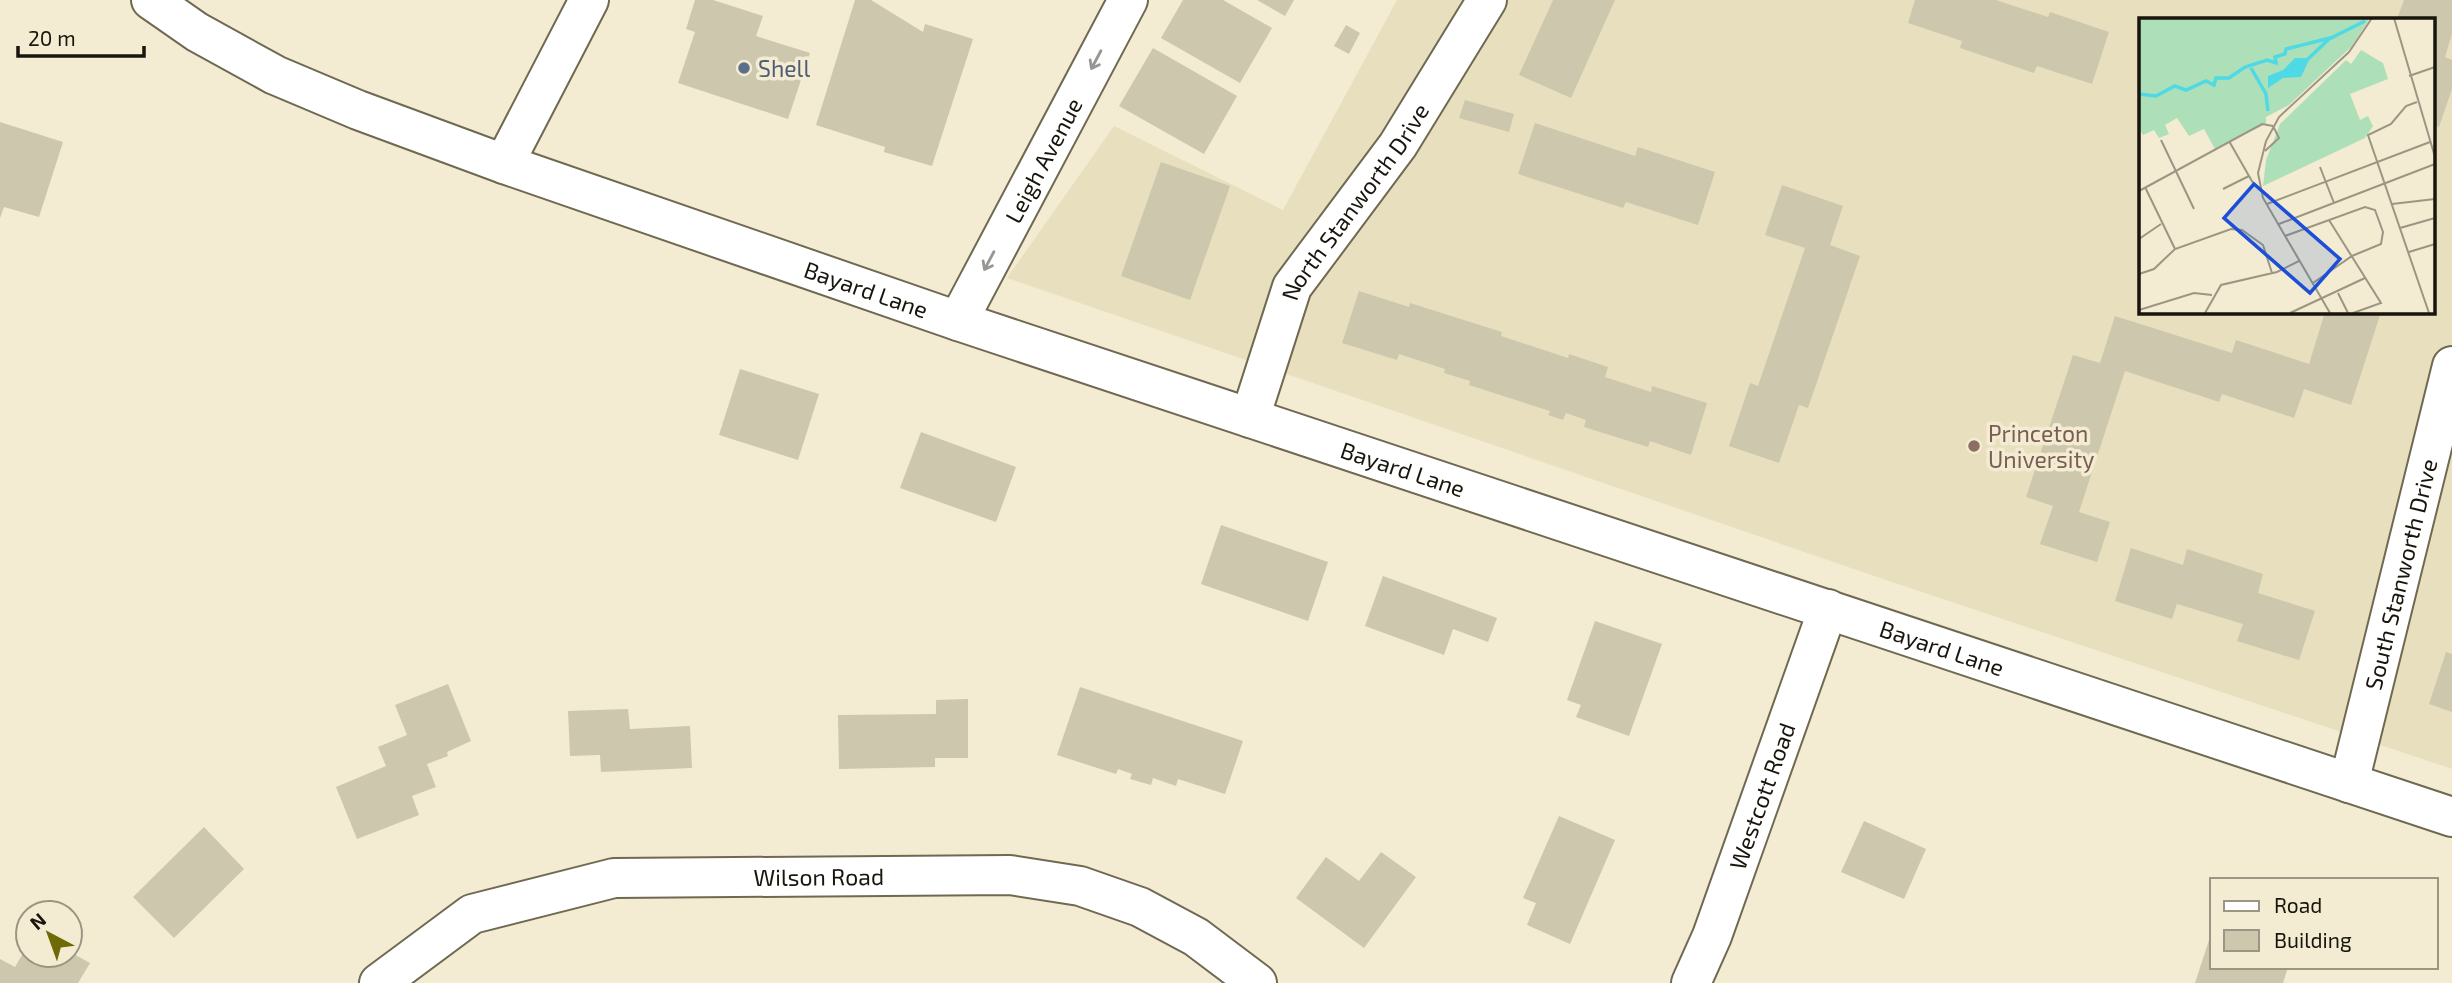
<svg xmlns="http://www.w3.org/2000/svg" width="2452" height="983" font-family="'Exo 2',sans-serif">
  <rect width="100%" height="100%" fill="#f3ecd2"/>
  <path fill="#e8dfbe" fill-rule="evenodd" d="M1397 0H2452V769L1886 580 1007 278 1114 126 1283 210ZM2140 19H2433V312H2140Z"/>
  <g fill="#cdc7ad">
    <path d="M695 0H713L763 16 756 36 810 53 788 119 678 83 695 32 686 29Z"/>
    <path d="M855 0H871L923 32 925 24 973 39 932 166 884 152 885 147 816 125Z"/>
    <path d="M1183 0H1223L1272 28 1240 83 1161 38Z"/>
    <path d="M1257 0H1294L1285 16Z"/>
    <path d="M1553 0H1615L1571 98 1519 75Z"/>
    <path d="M1915 0H1996L2048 17 2050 12 2109 32 2092 84 2037 66 2034 73 1960 48 1962 41 1908 23Z"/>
    <path d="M2404 0H2452V34L2445 57 2452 60V89L2439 127 2433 125V19H2397Z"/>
    <path d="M1346 25 1360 33 1349 54 1334 46Z"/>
    <path d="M1153 48 1237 96 1204 154 1119 106Z"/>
    <path d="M1465 100 1514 114 1509 132 1459 118Z"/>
    <path d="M0 122 63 142 39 217 4 207 0 218Z"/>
    <path d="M1535 123 1635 156 1638 147 1715 172 1698 225 1626 202 1623 208 1518 174Z"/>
    <path d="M1161 162 1230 186 1190 300 1121 276Z"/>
    <path d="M1782 185 1843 206 1830 245 1860 256 1808 408 1799 405 1779 463 1729 446 1750 383 1758 386 1805 248 1765 235Z"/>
    <path d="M1359 291 1409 307 1410 303 1502 332 1501 336 1568 358 1569 354 1608 367 1605 377 1651 392 1652 386 1707 403 1691 455 1650 441 1648 447 1584 427 1586 420 1566 413 1563 420 1548 415 1550 411 1469 385 1470 381 1444 373 1445 369 1399 354 1397 360 1342 343Z"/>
    <path d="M2325 312H2381L2351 405 2304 389 2294 418 2222 394 2219 402 2125 371 2079 512 2110 522 2097 562 2040 544 2053 506 2026 497 2073 355 2100 363 2115 316 2232 353 2236 340 2309 364Z"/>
    <path d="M740 369 819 394 798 460 719 435Z"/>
    <path d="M921 432 1016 467 996 522 900 488Z"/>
    <path d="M1221 525 1328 562 1308 621 1201 584Z"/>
    <path d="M2131 548 2183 565 2187 549 2263 574 2258 593 2315 611 2299 660 2237 641 2243 624 2177 604 2172 619 2115 601Z"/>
    <path d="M1383 576 1497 618 1488 642 1453 629 1444 655 1365 626Z"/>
    <path d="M1595 621 1662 644 1629 736 1576 717 1581 705 1567 700Z"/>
    <path d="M2446 652 2452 654V712L2429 704Z"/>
    <path d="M448 684 471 741 447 752 448 756 427 764 436 787 412 796 419 815 357 839 336 787 386 766 378 747 407 735 395 705Z"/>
    <path d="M1080 687 1243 741 1225 794 1178 779 1176 786 1153 778 1151 785 1130 779 1132 774 1118 769 1116 774 1057 755Z"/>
    <path d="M968 699V758H935V767L839 769 838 715 936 714V700Z"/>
    <path d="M628 709 630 729 690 726 692 768 601 772 600 755 570 756 568 711Z"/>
    <path d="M1559 816 1615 840 1570 944 1527 925 1536 903 1523 898Z"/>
    <path d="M1864 821 1926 849 1904 899 1841 872Z"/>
    <path d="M204 827 244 869 174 938 133 897Z"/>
    <path d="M1381 852 1416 877 1364 948 1296 898 1326 857 1359 881Z"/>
    <path d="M2212 931V967H2288L2283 983H2195Z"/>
    <path d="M28 945V955H70V952L90 963 78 983H0V959L15 967Z"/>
  </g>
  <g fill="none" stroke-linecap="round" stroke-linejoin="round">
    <defs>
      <g id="street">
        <path d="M504 164 589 0"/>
        <path id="s1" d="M958 321 1128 0"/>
        <path id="s2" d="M1250 418 1292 287 1398 145 1487 0"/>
        <path id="s3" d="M2349 783 2452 366"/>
        <path id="s4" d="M379 983 472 914 614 878 1010 875 1080 886 1140 907 1196 937 1257 983"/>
        <path id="s5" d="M1691 983 1712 936 1828 609"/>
      </g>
      <g id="highway">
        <path id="s6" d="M151 0 197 32 275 75 358 110 504 164 958 321 2452 817"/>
      </g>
    </defs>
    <use href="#street" stroke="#6f6952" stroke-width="42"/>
    <use href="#highway" stroke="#6f6952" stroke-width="42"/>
    <use href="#street" stroke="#fff" stroke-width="38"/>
    <use href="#highway" stroke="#fff" stroke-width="38"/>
  </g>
  <defs><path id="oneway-shaft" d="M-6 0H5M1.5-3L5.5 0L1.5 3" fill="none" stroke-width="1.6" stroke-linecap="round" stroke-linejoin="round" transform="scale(1.75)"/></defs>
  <g stroke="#979692">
    <use href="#oneway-shaft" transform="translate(1096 60) rotate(118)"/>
    <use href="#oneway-shaft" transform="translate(989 261) rotate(118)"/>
  </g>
  <circle fill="#5c6f8a" stroke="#f3ecd2" stroke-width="2.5" cx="744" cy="68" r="7"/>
  <circle fill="#8d6e63" stroke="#f3ecd2" stroke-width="2.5" cx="1974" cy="446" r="7"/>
  <g text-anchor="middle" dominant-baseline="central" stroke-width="7" stroke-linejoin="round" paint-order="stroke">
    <g font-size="23" fill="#4e5e75" stroke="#f3ecd2" text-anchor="start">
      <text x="758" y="68">Shell</text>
    </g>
    <g font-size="23" fill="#18150c" stroke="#f3ecd2">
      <text stroke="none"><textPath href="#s1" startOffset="182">Leigh Avenue</textPath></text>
      <text stroke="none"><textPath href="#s2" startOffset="243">North Stanworth Drive</textPath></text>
      <text stroke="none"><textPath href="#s6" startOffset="774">Bayard Lane</textPath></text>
      <text stroke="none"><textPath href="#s6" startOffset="1340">Bayard Lane</textPath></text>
      <text stroke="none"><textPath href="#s3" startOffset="215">South Stanworth Drive</textPath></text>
      <text stroke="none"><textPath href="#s6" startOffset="1908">Bayard Lane</textPath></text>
      <text stroke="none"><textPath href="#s5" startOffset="200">Westcott Road</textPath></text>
      <text stroke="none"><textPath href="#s4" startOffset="467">Wilson Road</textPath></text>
    </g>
    <g font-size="23" fill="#785e54" stroke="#f3ecd2" text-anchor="start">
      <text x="1988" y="433">Princeton<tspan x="1988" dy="26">University</tspan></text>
    </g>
  </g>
  <g transform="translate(2139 18)">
    <rect width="296" height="296" fill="#f3ecd2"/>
    <path d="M0 0H231L212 29 150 87 127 99V106L76 131 65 111 50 118 38 100 26 107 30 116 20 120 15 112 4 117 0 110ZM222 32 244 45 249 61 211 76 221 102 229 98 234 108 226 120 124 168 127 142 141 106 207 42 212 46Z" fill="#ade0b8"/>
    <path d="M156 40H171L162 59 144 60 129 70V58L144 52Z" fill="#4fd9e5"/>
    <path fill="none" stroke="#4fd9e5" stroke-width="3.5" d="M169 41 190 21 226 3M112 50 127 76 129 93M0 76 17 78 36 68 47 72 67 63 75 67 77 60H90L106 49 128 42 137 45 136 39 146 36 147 31 195 19"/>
    <path fill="none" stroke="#9b9683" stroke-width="2" d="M255 0 296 139M270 58 296 49M278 84 267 88 252 106 229 117 290 295M22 122 55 191M90 123 114 165M126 133 140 120 134 108M181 149 195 185M6 169 36 231M84 171 110 158M0 173 123 106 134 108M128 186 291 124M253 186 296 181M190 202 242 285 214 295M140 206 296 146M261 210 296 200M146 218 226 189 236 192 244 214 242 226 213 238 174 265M0 221 22 206M270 234 296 226M0 256 15 251 36 231 92 211 103 212 124 227 133 255M199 275 209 295M0 292 55 275 73 277M66 295 82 267 138 254 160 243M151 295 226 260M191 295 124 180 119 155 127 123 140 99 210 34 233 0"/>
    <path fill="#1d4ed8" fill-opacity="0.15" stroke="#1d4ed8" stroke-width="3.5" d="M115 166 201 241 171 275 85 200Z"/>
    <rect width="296" height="296" fill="none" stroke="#18150c" stroke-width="3.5"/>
  </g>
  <rect x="2210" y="878" width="228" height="91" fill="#f3ecd2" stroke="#9b9683" stroke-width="2"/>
  <rect x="2224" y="901" width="35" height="10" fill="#ffffff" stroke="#9b9683" stroke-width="2"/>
  <text x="2274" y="913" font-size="21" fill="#18150c">Road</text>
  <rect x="2224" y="930" width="35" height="21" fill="#cdc7ad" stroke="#9b9683" stroke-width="2"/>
  <text x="2274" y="948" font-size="21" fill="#18150c">Building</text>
  <g transform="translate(49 934) rotate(319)"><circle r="33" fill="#f3ecd2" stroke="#9b9683" stroke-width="2"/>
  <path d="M0-5L12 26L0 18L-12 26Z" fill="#6e6a05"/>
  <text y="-10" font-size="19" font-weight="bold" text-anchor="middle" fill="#18150c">N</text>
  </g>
  <path d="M18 46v10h126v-10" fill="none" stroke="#18150c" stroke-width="3.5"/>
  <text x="28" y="46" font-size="21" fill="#18150c" stroke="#f3ecd2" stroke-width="5" paint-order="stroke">20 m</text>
</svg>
